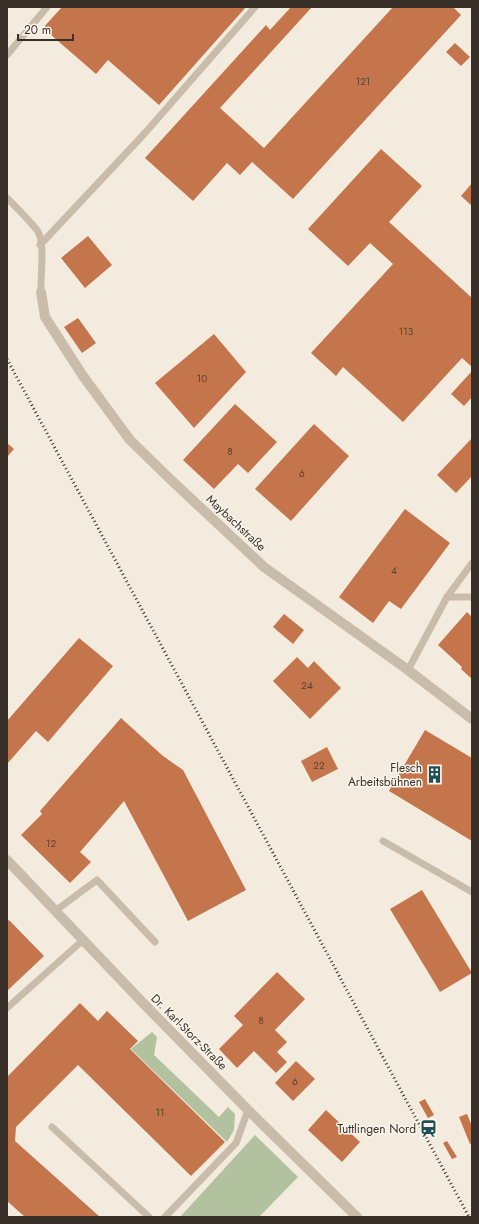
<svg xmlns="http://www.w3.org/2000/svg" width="479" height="1224" font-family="Jost,sans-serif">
  <rect width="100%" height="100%" fill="#f2ebde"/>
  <g fill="#b2c19e">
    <path d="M152 1032 157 1037 154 1055 219 1117 228 1107 235 1114 234 1130 227 1142 131 1049Z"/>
    <path d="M255 1135 298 1177 259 1217H180Z"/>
  </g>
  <g fill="#c4754b">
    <path d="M62 7H246L159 105 108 60 96 74 43 28Z"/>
    <path d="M291 7H312L220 108 264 148 393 7H453L461 15 293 199 252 162 240 175 227 163 193 201 145 158 266 25 270 30Z"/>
    <path d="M455 43 470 57 461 66 446 52Z"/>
    <path d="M381 149 422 186 389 222 472 298V367L462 358 403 422 343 367 336 376 311 353 393 264 370 243 348 266 308 229Z"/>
    <path d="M472 183V206L461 196Z"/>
    <path d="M88 236 112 265 85 288 61 258Z"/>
    <path d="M78 318 96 343 82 353 64 327Z"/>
    <path d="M214 334 246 372 194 428 155 383Z"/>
    <path d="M472 371V397L464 406 451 394Z"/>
    <path d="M235 404 277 442 248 473 238 464 214 489 183 460Z"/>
    <path d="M314 424 349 456 291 521 255 489Z"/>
    <path d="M472 438V476L456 493 437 475Z"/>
    <path d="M7 443 14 449 7 457Z"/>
    <path d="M405 509 450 543 401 609 389 601 373 623 339 597Z"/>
    <path d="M467 612 472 617V679L461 669 462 667 438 645Z"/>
    <path d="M284 614 304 630 293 644 273 627Z"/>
    <path d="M79 638 113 666 48 742 36 731 7 764V721Z"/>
    <path d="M297 657 308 668 314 661 341 688 310 719 273 681Z"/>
    <path d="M121 718 163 756 183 770 246 890 188 921 124 801 80 852 91 862 70 883 21 835 42 814 40 811Z"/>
    <path d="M425 730 472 758V841L389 791Z"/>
    <path d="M327 747 338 769 312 782 301 761Z"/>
    <path d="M422 890 472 973 440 992 390 909Z"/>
    <path d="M9 920 44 956 7 991V922Z"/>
    <path d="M277 972 305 999 275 1030 287 1042 277 1052 287 1062 276 1073 254 1051 237 1068 219 1049 243 1025 234 1016Z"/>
    <path d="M80 1003 98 1021 107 1011 138 1041 130 1049 225 1142 191 1176 78 1065 16 1127 15 1141 100 1217H25L7 1201V1077Z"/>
    <path d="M296 1061 315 1079 293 1101 275 1083Z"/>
    <path d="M425 1099 434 1115 428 1118 419 1102Z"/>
    <path d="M326 1110 360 1142 342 1162 308 1130Z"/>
    <path d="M467 1114 472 1126V1143L470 1144 459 1117Z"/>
    <path d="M447 1141 457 1157 452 1159 443 1143Z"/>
  </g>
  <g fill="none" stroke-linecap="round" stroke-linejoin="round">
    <g stroke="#cabcaa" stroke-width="7">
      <path d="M7 55 47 7"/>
      <path d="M7 198C17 208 28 219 37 230 46 243 40 277 41 292"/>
      <path d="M40 245 145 133 255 7"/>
      <path d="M447 597H472"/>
      <path d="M408 670 447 597 472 563"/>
      <path d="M383 841 472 892"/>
      <path d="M55 911 97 880 155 942"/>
      <path d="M7 1008 83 940"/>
      <path d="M52 1127 149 1217"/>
      <path d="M165 1217 236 1143 248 1110"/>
    </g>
    <g stroke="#cabcaa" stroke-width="10">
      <path d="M41 292 45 317 83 376 130 440 169 478 264 567 408 670 472 719"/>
      <path d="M7 860 143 1003 248 1110 357 1217"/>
    </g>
    <path stroke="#383029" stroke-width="3" stroke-dasharray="1 3" stroke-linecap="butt" d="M7 359 469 1217"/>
  </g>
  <defs>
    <symbol id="building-bare" viewBox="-9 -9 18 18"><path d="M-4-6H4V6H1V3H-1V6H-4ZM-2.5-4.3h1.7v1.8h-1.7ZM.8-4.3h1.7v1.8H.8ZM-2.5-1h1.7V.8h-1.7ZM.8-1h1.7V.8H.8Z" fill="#1f4f59" stroke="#faf4eb" stroke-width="2.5" paint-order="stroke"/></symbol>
    <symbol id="station-bare" viewBox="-9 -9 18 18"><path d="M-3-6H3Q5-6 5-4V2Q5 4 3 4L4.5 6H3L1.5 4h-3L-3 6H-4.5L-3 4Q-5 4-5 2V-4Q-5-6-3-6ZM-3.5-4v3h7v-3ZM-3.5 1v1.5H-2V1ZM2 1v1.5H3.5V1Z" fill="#1f4f59" stroke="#faf4eb" stroke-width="2.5" paint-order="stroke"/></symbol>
  </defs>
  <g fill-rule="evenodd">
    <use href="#building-bare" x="422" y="762" width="25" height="25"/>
    <use href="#station-bare" x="416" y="1116" width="25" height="25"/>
  </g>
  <g text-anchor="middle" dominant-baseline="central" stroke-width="3" stroke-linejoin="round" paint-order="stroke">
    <g font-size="10" fill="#5b4132">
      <text x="363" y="81">121</text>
      <text x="406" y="331">113</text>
      <text x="202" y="378">10</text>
      <text x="230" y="451">8</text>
      <text x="302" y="473">6</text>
      <text x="394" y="570">4</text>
      <text x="307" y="685">24</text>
      <text x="319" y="765">22</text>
      <text x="51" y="843">12</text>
      <text x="261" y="1020">8</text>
      <text x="295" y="1081">6</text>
      <text x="160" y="1112">11</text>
    </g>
    <g font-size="12" fill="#383029" stroke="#faf4eb">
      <text transform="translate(236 523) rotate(43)">Maybachstraße</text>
      <text transform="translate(189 1032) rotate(45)">Dr. Karl-Storz-Straße</text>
    </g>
    <g font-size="12" fill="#383029" stroke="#faf4eb" text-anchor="end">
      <text x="422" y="768">Flesch<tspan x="422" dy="14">Arbeitsbühnen</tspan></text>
      <text x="416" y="1129">Tuttlingen Nord</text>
    </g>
  </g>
  <rect width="479" height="1224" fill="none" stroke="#383029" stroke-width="16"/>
  <path d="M18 34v6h55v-6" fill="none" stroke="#383029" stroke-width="2"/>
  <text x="24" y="34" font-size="12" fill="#383029" stroke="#faf4eb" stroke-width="3" paint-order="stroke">20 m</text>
</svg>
